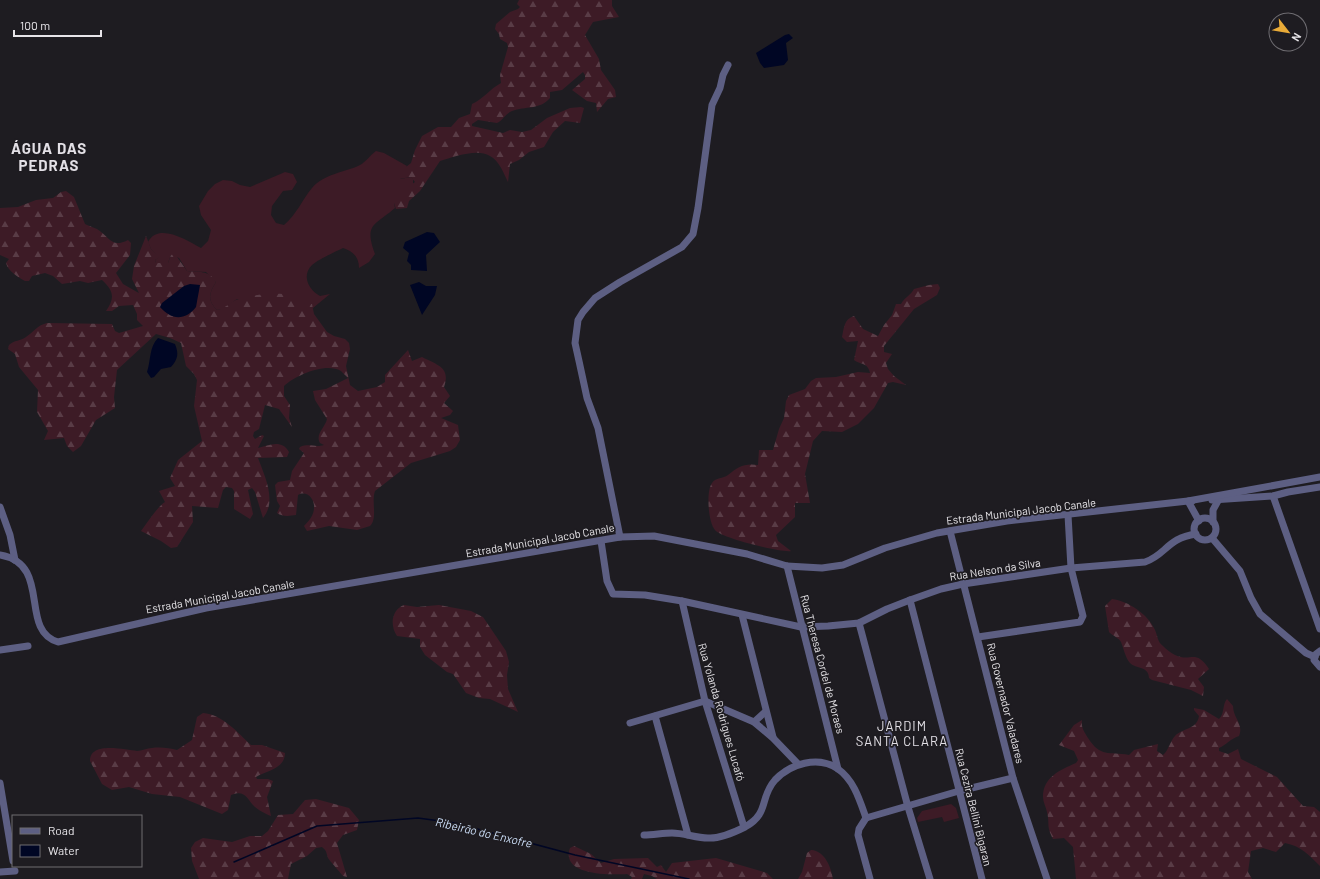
<svg xmlns="http://www.w3.org/2000/svg" width="1320" height="879" font-family="Barlow,sans-serif">
  <defs>
    <pattern id="forest-firs" width="22" height="20" patternUnits="userSpaceOnUse"><rect width="22" height="20" fill="#3d1b26"/><path d="M5 1l3.5 6h-7zM16 11l3.5 6h-7z" fill="#593c46"/></pattern>
  </defs>
  <rect width="100%" height="100%" fill="#1e1c21"/>
  <g fill="#3d1b26">
    <path d="M376 151 384 153 407 166 400 179 411 177 413 179V184L394 203 395 208C374 226 364 224 375 254L369 262 359 268C359 257 353 251 343 248 335 252 319 259 312 265 301 276 309 290 320 296L330 294 313 308 305 304 237 299 223 309 217 310C207 300 209 293 216 282L206 272 187 271 179 258 171 255 168 263H156L155 260 159 257 151 249 148 242C158 222 187 240 201 248L208 241 211 230 201 215 199 206 208 191 215 184 223 180 232 181 240 185 250 187 285 172 293 174 297 182 292 190 283 191 272 206 271 215 276 223 284 225C297 214 302 200 312 188 325 173 344 173 360 165 366 162 370 155 376 151Z"/>
    <path d="M951 804 956 808 959 818 944 822 942 817 918 822 917 818 922 811Z"/>
  </g>
  <g fill="url(#forest-firs)">
    <path d="M519 0H612V6L619 17 593 22 585 35 599 59 601 70 615 90 616 97 608 99 597 112 596 103 587 101 572 90 585 79V75L583 72 562 90 550 92V98C540 110 525 106 512 111 506 113 503 120 497 123L478 120 472 124V126L503 133 510 130 522 132 531 130 547 118 570 108 581 107 584 108 580 123 565 121 553 132 544 147 529 152 519 160 510 164 508 182C504 174 499 160 490 156 477 148 454 157 440 161L420 191 409 201 407 208 396 209 394 203 391 204 401 192 415 182 411 177 399 179 396 175 411 163 415 150 422 136 438 127H451L459 118 470 114 472 104C483 99 490 89 501 83L500 75 508 47 507 43 500 39 499 34 495 29 496 24 510 12 518 9 520 7 517 4Z"/>
    <path d="M66 191 74 197 85 224C88 226 93 227 97 229 109 236 111 249 128 240L131 243 130 255 116 273 123 284 137 292 139 293 132 279 134 266 146 236 151 249 160 257 155 260 156 263H168L171 255 175 254 187 271C198 272 209 270 216 282 209 293 207 300 217 310 226 309 230 301 239 299 257 294 292 288 305 304H312L314 314 327 332 334 336 345 339 349 343 350 349 346 366 350 385 358 391 377 387 385 382V375L408 350 412 361 422 357C437 365 451 367 444 387L450 396 444 403 453 411 450 415 441 418 458 425 460 440 456 447 450 451 411 463 375 491C371 502 378 518 370 526L357 530 329 526 307 531 304 526C309 521 314 515 314 508 315 499 307 490 298 495L296 515C289 516 283 517 277 513L280 506 277 501 275 485 278 482 290 480 292 471 304 453 299 449 300 447C310 443 315 448 324 445L320 443C315 434 325 428 327 419L315 400 313 391 326 389 348 378C346 376 343 373 341 371 325 362 295 376 284 386V396L290 405 289 418 292 427 279 409 265 405 259 429 254 432 253 436 255 439 262 435 264 436 258 448C269 445 282 439 289 452L287 457 258 458C265 477 277 501 263 518L255 492 252 488 248 490 253 514 250 519 234 509V491L232 488 226 487 223 490 218 508 192 506 193 522 177 547 171 548 161 541 141 531C147 523 158 506 165 502L159 491 175 486 170 478 178 460 202 441 194 406 197 380 194 374 186 366 181 343 170 338 156 334 117 370 114 397 115 408 96 420 81 446 73 452 67 446 64 438 44 440 48 431 37 412 38 390 19 367 15 354 8 349 9 345C14 340 21 341 26 337 35 331 36 326 47 323L112 324 115 331 119 333 143 326 137 320V314L133 305 119 306 112 311H106C115 298 114 291 102 280L88 283 80 281 62 284 53 276 45 273 32 276 29 281H25C18 277 8 271 6 263L9 259 0 255V208L18 207 36 200 53 198 61 192Z"/>
    <path d="M938 284 940 288 937 295 914 309 884 346V352L892 354 886 363 888 369 894 376 906 385 893 382 888 383 874 408 858 424 842 432 822 431 813 441 805 474 810 503H795V517L776 535 778 541 791 551C782 553 721 538 715 530 708 522 706 491 712 483 716 477 723 479 728 475 738 467 744 463 758 465L759 450H773L779 429 784 418 786 401 789 395 805 389 811 381 816 378 836 377 858 372 870 373C868 362 860 365 854 360L858 341 847 342 842 337C844 328 844 319 854 316L863 329 878 336 884 325 892 315 896 304H901C905 297 911 295 914 289L929 285Z"/>
    <path d="M1112 599C1128 601 1148 614 1155 630 1158 637 1157 641 1163 646 1166 649 1171 653 1175 655 1191 663 1195 648 1209 669L1198 679 1204 687 1203 696 1191 690 1152 680 1149 678C1149 666 1136 669 1130 663 1125 657 1124 649 1121 642 1119 638 1113 636 1109 632L1105 606Z"/>
    <path d="M404 605 417 607 439 605 471 611 483 617 506 651 509 662 507 675 508 689 518 712 490 699 479 698 466 693 453 674 447 672 425 655 420 647V639L397 636C390 626 391 610 404 605Z"/>
    <path d="M1227 699 1233 706C1233 718 1244 724 1239 736 1230 739 1226 745 1219 748V751L1228 754 1238 749 1241 759 1277 777 1303 806 1314 807 1320 812V866C1309 855 1301 846 1285 843L1276 852 1263 848 1251 851 1248 872 1252 879H1076L1073 847 1064 838 1053 839C1046 825 1050 825 1047 812 1046 807 1043 802 1043 797 1043 777 1060 770 1076 763L1078 760 1074 751 1059 745 1074 725 1082 720C1081 728 1084 731 1088 738 1101 758 1108 751 1129 755L1134 750 1158 744 1157 751 1163 755C1169 750 1170 741 1175 736 1182 728 1197 730 1199 716L1194 710V708L1204 710 1219 719C1225 713 1222 705 1227 699Z"/>
    <path d="M203 713C222 714 238 733 251 745H262L285 753C285 769 266 771 256 777L257 779H268L273 781 267 797 271 816C266 814 258 810 254 806 247 799 245 789 231 795L228 810 222 814 180 797 152 794 129 787 112 790 102 784 90 761C90 741 125 750 137 751 142 751 147 748 152 748 160 747 170 748 177 750L192 740 197 717Z"/>
    <path d="M316 799 349 808 359 820 357 830 343 835 337 843 347 877 343 876C339 871 330 861 328 858 326 852 327 851 322 847L316 848 307 856 291 864 288 879H199L192 861 191 848 195 842 203 838 232 842 250 836H262L268 831 278 815 293 814 305 800Z"/>
    <path d="M574 846 591 854 601 863 614 859 648 858 657 867 661 865 666 872 672 863 716 858 767 873 773 879H657L652 876 644 874 642 879H631L632 877 627 874C611 875 560 876 570 848Z"/>
    <path d="M811 850C825 851 831 867 833 879H798L802 872 807 853Z"/>
  </g>
  <g fill="#000624">
    <path d="M789 34 793 38 786 43 788 60 784 65 764 68 760 63 756 53 785 35Z"/>
    <path d="M427 232 434 233 440 242 426 255 427 271 411 270V265L407 261 409 253 403 248 405 242Z"/>
    <path d="M419 282 426 286H437L435 295 422 315 410 285Z"/>
    <path d="M190 284 200 285 196 307C185 321 171 320 160 307L162 303 184 286Z"/>
    <path d="M158 338 175 344C179 354 178 359 171 367L161 369 154 377 151 378 147 372C151 360 149 347 158 338Z"/>
  </g>
  <g fill="none" stroke-linecap="round" stroke-linejoin="round">
    <path stroke="#000624" stroke-width="1.5" d="M234 862 317 826 418 818 455 823 575 855 689 879"/>
    <g stroke="#5d5f83" stroke-width="7">
      <path d="M1273 496 1320 629"/>
      <path d="M1212 500 1273 496 1288 492 1320 487"/>
      <path d="M1192 501H1188L1199 521"/>
      <path d="M0 507 10 535 15 560"/>
      <circle cx="1205" cy="529" r="11"/>
      <path d="M1213 522V510L1219 499"/>
      <path d="M950 531 1013 778 1047 879"/>
      <path d="M620 537 598 428 587 398 579 361 575 343 578 320 583 312 595 298 620 282 682 247 693 234 698 208 712 105 720 88 723 75 728 65"/>
      <path d="M1212 538 1240 571 1251 598 1260 614 1306 653 1315 657"/>
      <path d="M601 541 607 581 613 594 645 595 682 601 801 627 828 626 859 623 887 609 910 600 941 589 963 584 1071 568 1145 562C1166 555 1167 538 1196 534"/>
      <path d="M0 555C53 564 18 630 58 642L206 608 620 537 654 536 747 554 787 566 822 568 843 565 885 548 937 533 1007 521 1188 501 1320 477"/>
      <path d="M787 566 838 769"/>
      <path d="M910 600 982 879"/>
      <path d="M682 601 705 701 744 827"/>
      <path d="M742 615 773 737"/>
      <path d="M859 623 908 807 930 879"/>
      <path d="M978 637 1080 622 1083 616 1071 568 1068 515"/>
      <path d="M0 650 28 646"/>
      <path d="M1320 651 1316 654 1314 660 1320 667"/>
      <path d="M655 716 688 835"/>
      <path d="M754 722 765 712"/>
      <path d="M630 723 705 701 754 722 773 738 798 764"/>
      <path d="M0 783 13 861"/>
      <path d="M866 818 959 791 1013 778"/>
      <path d="M866 818 859 829 858 835 870 879"/>
      <path d="M644 835C653 835 663 833 672 833 684 833 696 838 708 838 720 839 735 832 745 827 770 813 759 798 775 780 790 764 818 755 838 769 854 780 860 801 866 818"/>
      <path d="M0 872 15 871"/>
    </g>
  </g>
  <g text-anchor="middle" dominant-baseline="central" stroke-width="3.5" stroke-linejoin="round" paint-order="stroke">
    <g font-size="11" fill="#e7e5e9" stroke="#1e1c21">
      <text transform="translate(1021 511) rotate(-7)">Estrada Municipal Jacob Canale</text>
      <text transform="translate(540 540) rotate(-10)">Estrada Municipal Jacob Canale</text>
      <text transform="translate(995 569) rotate(-9)">Rua Nelson da Silva</text>
      <text transform="translate(220 596) rotate(-10)">Estrada Municipal Jacob Canale</text>
      <text transform="translate(823 664) rotate(75)">Rua Theresa Cordel de Moraes</text>
      <text transform="translate(1006 703) rotate(76)">Rua Governador Valadares</text>
      <text transform="translate(722 712) rotate(74)">Rua Yolanda Rodrigues Lucafó</text>
      <text transform="translate(974 807) rotate(76)">Rua Cezira Bellini Bigaran</text>
    </g>
    <g font-size="12" font-style="italic" fill="#cadcf5" stroke="#1e1c21">
      <text transform="translate(484 832) rotate(13)">Ribeirão do Enxofre</text>
    </g>
    <g font-size="13" letter-spacing="1" fill="#e3e0e6" stroke="#1e1c21">
      <text x="902" y="726">JARDIM<tspan x="902" dy="15">SANTA CLARA</tspan></text>
    </g>
    <g font-size="15" font-weight="bold" letter-spacing="1" fill="#e3e0e6" stroke="#1e1c21">
      <text x="49" y="148">ÁGUA DAS<tspan x="49" dy="17">PEDRAS</tspan></text>
    </g>
  </g>
  <rect x="12" y="815" width="130" height="52" fill="#1e1c21" stroke="#6e6c71"/>
  <rect x="20" y="828" width="20" height="6" fill="#5d5f83" stroke="#6e6c71"/>
  <text x="48" y="835" font-size="12" fill="#e7e5e9">Road</text>
  <rect x="20" y="845" width="20" height="12" fill="#000624" stroke="#6e6c71"/>
  <text x="48" y="855" font-size="12" fill="#e7e5e9">Water</text>
  <g transform="translate(1288 32) rotate(121)"><circle r="19" fill="#1e1c21" stroke="#6e6c71"/>
  <path d="M0-3L7 15L0 10L-7 15Z" fill="#e9ab38"/>
  <text y="-6" font-size="11" font-weight="bold" text-anchor="middle" fill="#e7e5e9">N</text>
  </g>
  <path d="M14 30v6h87v-6" fill="none" stroke="#e7e5e9" stroke-width="2"/>
  <text x="20" y="30" font-size="12" fill="#e7e5e9" stroke="#1e1c21" stroke-width="3" paint-order="stroke">100 m</text>
</svg>
